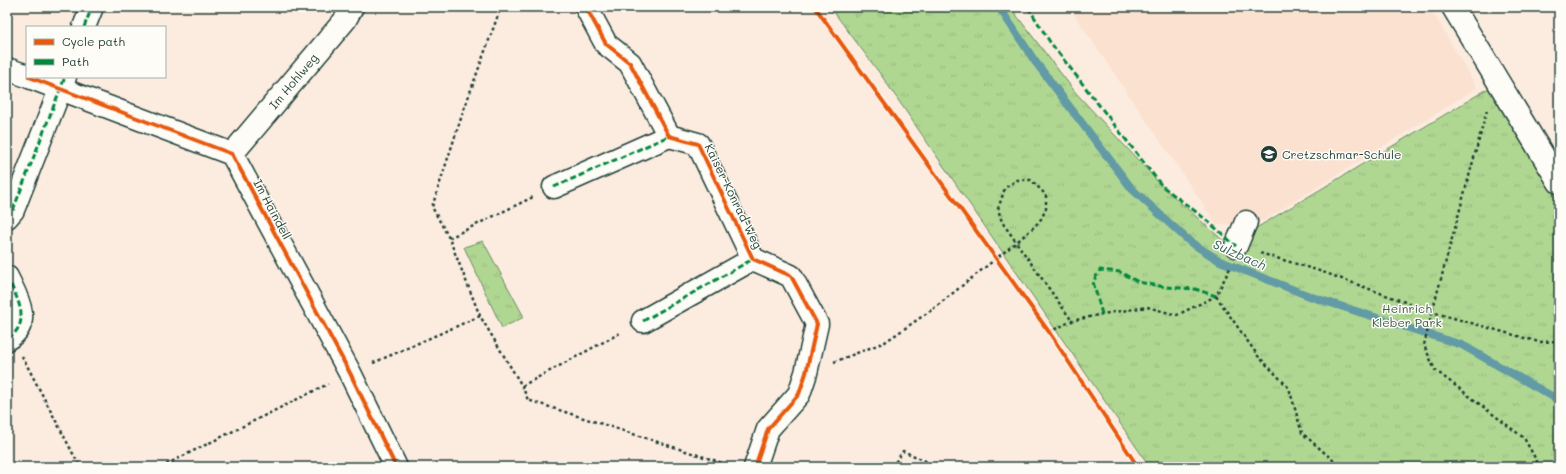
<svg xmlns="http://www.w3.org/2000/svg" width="1566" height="474" font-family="Mali,sans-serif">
  <defs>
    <pattern id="park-tufts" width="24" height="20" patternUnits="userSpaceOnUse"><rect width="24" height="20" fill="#b0d792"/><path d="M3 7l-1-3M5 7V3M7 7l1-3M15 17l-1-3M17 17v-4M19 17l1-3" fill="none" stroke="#97b97e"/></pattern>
  </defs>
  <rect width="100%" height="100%" fill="#fcece0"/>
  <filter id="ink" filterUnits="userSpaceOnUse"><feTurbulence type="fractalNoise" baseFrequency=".025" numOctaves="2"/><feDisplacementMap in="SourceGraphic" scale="8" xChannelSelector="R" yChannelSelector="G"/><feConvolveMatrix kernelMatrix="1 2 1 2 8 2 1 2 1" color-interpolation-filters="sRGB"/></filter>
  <g filter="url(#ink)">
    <path fill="#fbe1d0" d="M1069 7H1430L1477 88 1263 221 1217 225Z"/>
    <g fill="url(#park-tufts)" stroke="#688a63">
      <path d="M830 7H1010L1076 93 1162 186 1228 245 1489 88 1559 199V467H1150L881 75Z"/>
      <path d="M483 241 524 317 502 328 464 247Z"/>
    </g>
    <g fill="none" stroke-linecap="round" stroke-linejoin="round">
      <path stroke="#629ba5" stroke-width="8" d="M999 7 1034 60 1132 189 1190 242 1220 261 1312 297 1462 345 1555 398 1559 402"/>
      <defs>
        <g id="minor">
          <path d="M586 7 606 44 630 63 669 136 698 144 753 259 791 276 817 324 806 373 799 394 768 429 755 467"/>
          <path d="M1453 7 1559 182"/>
          <path d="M84 27 92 7"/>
          <path d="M7 69 27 76"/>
          <path d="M29 77 232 154 350 373 396 467"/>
          <path d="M232 154 345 20 352 7"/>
          <path d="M554 187 669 136"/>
          <path d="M7 217 13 210 65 77"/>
          <path d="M1236 246 1246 222"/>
          <path d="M7 277C17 298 33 323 7 339"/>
          <path d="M643 321 753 259"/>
        </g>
      </defs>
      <use href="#minor" stroke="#1f3d34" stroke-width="25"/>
      <g stroke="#1f3d34" stroke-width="2.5" stroke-dasharray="3 3" stroke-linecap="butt">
        <path d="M815 7 1049 332 1138 467"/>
        <path d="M1487 110 1432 312 1424 345 1435 370 1524 438 1540 467"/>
        <path d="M449 238 533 197"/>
        <path d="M1018 241 1035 226 1041 219 1046 209V195L1031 180H1017L1005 188 998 209 1002 222 1072 321"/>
        <path d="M1260 253 1323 272 1432 312 1539 342 1559 341"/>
        <path d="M1216 296 1258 356 1289 388 1302 433 1341 467"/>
        <path d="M480 316 449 238 432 207 464 109 501 7"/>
        <path d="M1049 332 1072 321 1102 314 1147 307 1177 315 1216 296 1230 268"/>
        <path d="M22 356 80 467"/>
        <path d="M834 362 885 342 933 309"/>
        <path d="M373 363 480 316 522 386 528 400 732 466"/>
        <path d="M522 386 622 332"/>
        <path d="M161 467 328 384"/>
        <path d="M864 467V466L868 467"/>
        <path d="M892 467 903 451 928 462 931 467"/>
      </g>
      <use href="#minor" stroke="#fdfcf7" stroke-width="22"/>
      <path stroke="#1f3d34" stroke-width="2.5" stroke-dasharray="3 3" stroke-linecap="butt" d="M933 309 1018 241"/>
      <g stroke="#00873e" stroke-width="3" stroke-dasharray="6 3" stroke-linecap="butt">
        <path d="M1028 7 1050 42 1162 186 1204 218 1236 246"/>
        <path d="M84 27 92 7"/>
        <path d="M554 187 669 136"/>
        <path d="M7 217 13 210 65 77"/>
        <path d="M7 277C17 298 33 323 7 339"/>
        <path d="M1102 314 1093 282 1100 270 1120 272 1138 282 1165 287 1195 289 1216 296"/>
        <path d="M643 321 753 259"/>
      </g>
      <defs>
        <g id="cycleway">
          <path d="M586 7 606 44 630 63 669 136 698 144 753 259 791 276 817 324 806 373 799 394 768 429 755 467"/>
          <path d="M815 7 1049 332 1138 467"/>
          <path d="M29 77 232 154 350 373 396 467"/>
        </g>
      </defs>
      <use href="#cycleway" stroke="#fdfcf7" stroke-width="6"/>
      <use href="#cycleway" stroke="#e8590c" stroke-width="4"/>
    </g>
  </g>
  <defs>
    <symbol id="school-disc" viewBox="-11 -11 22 22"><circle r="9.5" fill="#1f3d34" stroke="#fdfcf7"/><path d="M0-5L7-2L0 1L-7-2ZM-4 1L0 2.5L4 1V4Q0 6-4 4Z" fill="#fff"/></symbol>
  </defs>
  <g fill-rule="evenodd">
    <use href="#school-disc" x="1259" y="144" width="20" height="20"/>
  </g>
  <g text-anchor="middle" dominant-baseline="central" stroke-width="3" stroke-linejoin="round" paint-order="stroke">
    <g font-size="12" fill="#1f3d34" stroke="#fdfcf7">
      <text transform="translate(293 81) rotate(-50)">Im Hohlweg</text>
      <text transform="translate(734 196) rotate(64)">Kaiser-Konrad-Weg</text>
      <text transform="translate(273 209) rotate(62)">Im Haindell</text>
    </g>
    <g font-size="12" fill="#1f3d34" stroke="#fdfcf7" text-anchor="start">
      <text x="1282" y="154">Cretzschmar-Schule</text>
    </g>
    <g font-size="12" fill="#3c5c47" stroke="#fdfcf7">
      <text x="1407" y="308">Heinrich<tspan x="1407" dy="14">Kleber Park</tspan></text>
    </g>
    <g font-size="13" font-style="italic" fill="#355c5a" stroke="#fdfcf7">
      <text transform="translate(1240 254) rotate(24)">Sulzbach</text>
    </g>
  </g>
  <rect width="1566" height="474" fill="none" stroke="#fdfcf7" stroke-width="24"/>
  <rect x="12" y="12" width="1542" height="450" fill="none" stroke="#1f3d34" stroke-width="1.5" filter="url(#ink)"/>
  <rect x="26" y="26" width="140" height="52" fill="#fdfcf7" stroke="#a4b0a9"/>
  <rect x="34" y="39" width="20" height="6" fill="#e8590c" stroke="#a4b0a9"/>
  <text x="62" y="46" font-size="12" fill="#1f3d34">Cycle path</text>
  <rect x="34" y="59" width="20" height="6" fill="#00873e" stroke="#a4b0a9"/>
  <text x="62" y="66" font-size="12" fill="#1f3d34">Path</text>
</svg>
